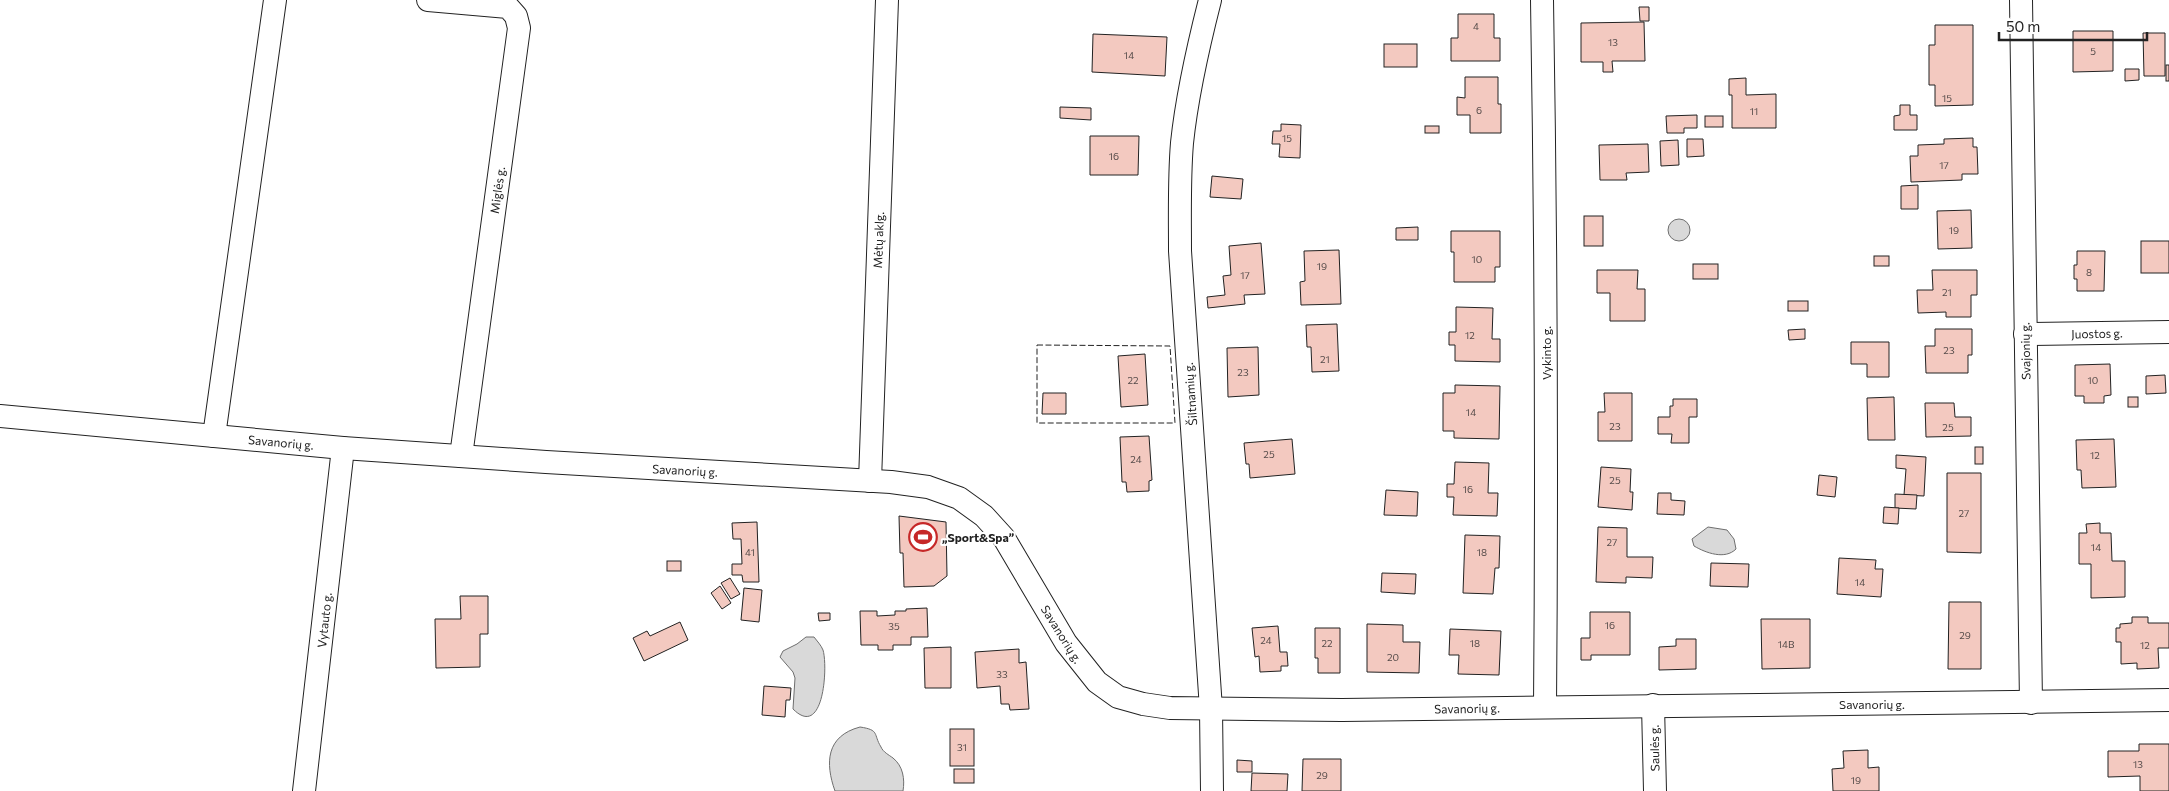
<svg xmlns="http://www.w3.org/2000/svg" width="2169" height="791" font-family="Commissioner,sans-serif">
  <rect width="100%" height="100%" fill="#fff"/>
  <g fill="#d9d9d9" stroke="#6f6f6f">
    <circle cx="1679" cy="230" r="11"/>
    <path d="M1708 527 1727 530 1734 539 1736 549C1725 560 1706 553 1694 546L1692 539Z"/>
    <path d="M806 637H814C817 641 821 645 823 650 828 666 824 740 793 709L795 678 793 672 780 657 783 651 797 644Z"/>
    <path d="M860 727C880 730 873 734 881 747 883 752 889 755 893 758 903 766 905 779 903 791H835C825 763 826 736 860 727Z"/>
  </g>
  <g fill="#f3c9c0" stroke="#222">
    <path d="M1639 7H1649V21H1640Z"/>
    <path d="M1458 14H1494V38H1500V61H1451V38H1458Z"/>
    <path d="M1644 22 1645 61H1612L1613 72H1603V62H1581V23Z"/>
    <path d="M1935 25H1973V105L1935 106V85H1929V45H1935Z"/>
    <path d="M2073 31H2113V71L2073 72Z"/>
    <path d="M2143 33H2165V76H2144Z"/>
    <path d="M1093 34 1167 37 1165 76 1092 72Z"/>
    <rect x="1384" y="44" width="33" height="23"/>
    <rect x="2166" y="65" width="3" height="16"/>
    <path d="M2125 69H2139V80L2125 81Z"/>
    <path d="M1465 77H1498V104H1501V133H1470V115H1457V97L1465 98Z"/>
    <path d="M1746 78V95L1776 94V128H1732V95H1729V79Z"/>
    <path d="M1900 105H1910V115H1917V130H1894V116L1900 115Z"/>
    <path d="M1060 107 1091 108V120L1060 118Z"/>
    <path d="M1697 115V128H1684V133H1667L1666 116Z"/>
    <rect x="1705" y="116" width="18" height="11"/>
    <path d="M1281 124 1301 125 1300 158 1279 157 1280 144H1272L1273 131H1281Z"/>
    <rect x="1425" y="126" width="14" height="7"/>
    <path d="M1090 136H1139L1138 175H1090Z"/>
    <path d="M1973 138V147H1977L1978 174H1962V180L1911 182 1910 156H1918V145L1944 144V139Z"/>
    <path d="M1687 139H1703L1704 156 1687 157Z"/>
    <path d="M1678 140 1679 165 1661 166 1660 141Z"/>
    <path d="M1648 144 1649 172 1626 173 1627 180H1600L1599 145Z"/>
    <path d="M1212 176 1243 179 1241 199 1210 197Z"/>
    <path d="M1918 185V209H1901V186Z"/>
    <path d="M1971 210 1972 248 1938 249 1937 211Z"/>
    <rect x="1584" y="216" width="19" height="30"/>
    <path d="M1418 227V240H1396V228Z"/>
    <path d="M1451 231H1500V267H1495V282H1454V252H1451Z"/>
    <rect x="2141" y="241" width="28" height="32"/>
    <path d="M1261 243 1265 294 1244 295 1245 304 1208 308 1207 297 1225 295 1223 276 1231 275 1229 246Z"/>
    <path d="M1339 250 1341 304 1301 305 1300 282 1305 281 1304 251Z"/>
    <path d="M2077 251H2105L2104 291H2077V279H2074V265H2077Z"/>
    <rect x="1874" y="256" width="15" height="10"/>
    <rect x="1693" y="264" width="25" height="15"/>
    <path d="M1597 270H1638L1637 289H1645V321H1610V293H1597Z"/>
    <path d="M1932 270H1977V295H1971V317H1946V312L1918 313 1917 290H1933Z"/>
    <rect x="1788" y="301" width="20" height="10"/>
    <path d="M1456 307 1493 308 1492 339H1500V362L1455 361V345H1449V332H1456Z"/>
    <path d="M1337 324 1339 371 1312 372 1311 347H1307L1306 325Z"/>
    <path d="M1805 329V339L1789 340 1788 330Z"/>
    <path d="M1935 329H1972V355H1968V373H1926L1925 346H1935Z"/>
    <path d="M1851 342H1889V377H1867V364H1851Z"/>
    <path d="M1258 347 1259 395 1228 397 1227 348Z"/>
    <path d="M1145 354 1148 405 1121 407 1118 356Z"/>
    <path d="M2110 364 2111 395 2104 396V403H2084V396H2075V365Z"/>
    <path d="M2165 375 2166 393 2146 394V376Z"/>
    <path d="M1455 385 1500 386 1499 439 1454 438V431H1443V393H1455Z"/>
    <path d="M1043 393H1066V414H1042Z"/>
    <path d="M1604 393H1632V441H1598V412H1605Z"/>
    <path d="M1894 397 1895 440H1868L1867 398Z"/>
    <rect x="2128" y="397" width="10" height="10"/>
    <path d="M1673 399H1697V417H1689V443H1671L1672 434H1658V417H1670V406H1673Z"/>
    <path d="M1925 403H1954L1955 417H1971V436L1926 437Z"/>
    <path d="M1149 436 1152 480 1149 481V491L1127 492 1126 482H1122L1120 437Z"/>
    <path d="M1292 439 1295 474 1250 478 1249 464H1246L1244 443Z"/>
    <path d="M2114 439 2116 487 2082 488 2081 470H2077L2076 440Z"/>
    <rect x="1975" y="447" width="8" height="17"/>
    <path d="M1896 455 1926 457 1924 496 1904 495 1906 469 1896 468Z"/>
    <path d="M1455 462 1489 463 1488 493H1498L1497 516 1453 515 1454 497H1447V484H1454Z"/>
    <path d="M1601 467 1631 469 1630 492H1633L1632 510 1598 507Z"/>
    <path d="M1947 473H1981V553L1947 552Z"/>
    <path d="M1819 475 1837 477 1835 497 1817 495Z"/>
    <path d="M1386 490 1418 492 1417 516 1384 515Z"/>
    <path d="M1658 493H1671V500L1685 501 1684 515 1657 514Z"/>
    <path d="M1895 494 1917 495 1916 509 1895 508Z"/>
    <path d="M1884 507 1899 508 1898 524 1883 523Z"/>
    <path d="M899 516 946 522 947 576 934 586 904 587 903 553H900Z"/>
    <path d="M757 522 759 582H743L742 575H732V564H742L741 539H733L732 523Z"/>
    <path d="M2100 523V533H2111L2112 561H2125V597L2091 598V564H2079V533H2087L2086 524Z"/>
    <path d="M1598 527 1627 528V557H1653L1652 578 1626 577V583L1596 582Z"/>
    <path d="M1465 535 1500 536 1499 568H1495L1493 594 1463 593Z"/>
    <path d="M1839 558 1876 560 1875 569H1883L1881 597 1837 594Z"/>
    <rect x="667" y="561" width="14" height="10"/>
    <path d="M1711 563 1749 564 1748 587 1710 586Z"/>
    <path d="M1382 573 1416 574 1415 594 1381 592Z"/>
    <path d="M730 578 740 594 731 599 721 583Z"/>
    <path d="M720 586 731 603 722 609 711 593Z"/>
    <path d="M744 588 762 590 759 622 741 620Z"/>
    <path d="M460 596H488V634H480V667L436 668 435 619H461Z"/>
    <path d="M1949 602H1981V669H1948Z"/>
    <path d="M927 608 928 637H911V645H893V650H878V645H861L860 611H877V616L895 615V611H906V609Z"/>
    <path d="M1590 612H1630V655H1591V660H1581V638H1590Z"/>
    <path d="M818 613H830V620L819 621Z"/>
    <path d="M2132 617H2148V623H2169V648H2158L2159 668 2137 669V663L2121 664V642H2116V628H2120V624L2132 623Z"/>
    <path d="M1761 619H1810V668L1762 669Z"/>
    <path d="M680 622 688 640 644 661 633 638 647 631 650 636Z"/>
    <path d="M1367 624 1403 625V642H1420L1419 673 1367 672Z"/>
    <path d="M1278 626 1280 652H1287L1288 666H1281V671L1260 672 1259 656 1255 657 1252 628Z"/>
    <path d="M1315 628H1340V673H1318V658H1315Z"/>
    <path d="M1450 629 1501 631 1499 675 1458 674 1459 655H1449Z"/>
    <path d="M1676 639H1696V669L1659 670V647L1676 646Z"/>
    <path d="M951 647V688H925L924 648Z"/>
    <path d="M1019 649V663L1026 662 1029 709 1010 710 1009 704H1001L1000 686 977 688 975 652Z"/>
    <path d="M764 686 791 688 790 700H786L785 717 762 715Z"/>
    <rect x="950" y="729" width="24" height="37"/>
    <path d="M2139 744H2169V791H2140V776L2108 777V751H2139Z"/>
    <path d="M1868 750V768L1879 767V791H1833L1832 769 1844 768 1843 751Z"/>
    <path d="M1303 759H1341V791H1302Z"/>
    <path d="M1237 760 1252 761V772H1237Z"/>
    <rect x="954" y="769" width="20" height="14"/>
    <path d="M1252 773 1288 774 1287 791H1251Z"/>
  </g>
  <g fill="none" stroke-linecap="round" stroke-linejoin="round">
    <defs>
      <g id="minor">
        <path d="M428 0 508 7 516 16 519 28 461 456"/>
        <path d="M1210 0C1198 47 1187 95 1182 143 1179 179 1180 215 1180 251L1211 709 1212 791"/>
        <path d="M1542 0C1546 236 1547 471 1545 707"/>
        <path d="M2021 0 2031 703"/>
        <path d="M2025 334 2169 332"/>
        <path d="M0 416 343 448 546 462 891 482 928 487 959 498 984 516 1004 538 1066 643 1097 682 1118 697 1143 704 1170 708 1342 710 2169 700"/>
        <path d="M214 436 275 0"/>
        <path d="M870 481 887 0"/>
        <path d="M1653 705 1655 791"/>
        <path d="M304 791 343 448"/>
      </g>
    </defs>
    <use href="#minor" stroke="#222" stroke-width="24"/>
    <use href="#minor" stroke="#fff" stroke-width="22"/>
    <path stroke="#222" stroke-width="1" stroke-dasharray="6 2.5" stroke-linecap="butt" d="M1037 345 1170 346 1175 423H1037Z"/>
  </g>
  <defs>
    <symbol id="stadium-ring" viewBox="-11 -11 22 22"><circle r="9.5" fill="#fff" stroke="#c62828" stroke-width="1.5"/><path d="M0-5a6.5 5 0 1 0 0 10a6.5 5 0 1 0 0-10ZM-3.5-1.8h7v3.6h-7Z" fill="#c62828"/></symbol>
  </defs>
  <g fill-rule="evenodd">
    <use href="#stadium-ring" x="907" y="521" width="32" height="32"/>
  </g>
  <g text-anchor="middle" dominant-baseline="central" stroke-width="4" stroke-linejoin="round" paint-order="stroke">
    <g font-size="10" fill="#564c4a">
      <text x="1476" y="26">4</text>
      <text x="1613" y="42">13</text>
      <text x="2093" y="51">5</text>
      <text x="1129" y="55">14</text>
      <text x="1947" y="98">15</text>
      <text x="1479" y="110">6</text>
      <text x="1754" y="111">11</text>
      <text x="1287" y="138">15</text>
      <text x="1114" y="156">16</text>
      <text x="1944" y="165">17</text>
      <text x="1954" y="230">19</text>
      <text x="1477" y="259">10</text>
      <text x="1322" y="266">19</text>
      <text x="2089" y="272">8</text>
      <text x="1245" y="275">17</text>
      <text x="1947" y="292">21</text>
      <text x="1470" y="335">12</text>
      <text x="1949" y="350">23</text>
      <text x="1325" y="359">21</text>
      <text x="1243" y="372">23</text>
      <text x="1133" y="380">22</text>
      <text x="2093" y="380">10</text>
      <text x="1471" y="412">14</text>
      <text x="1615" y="426">23</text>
      <text x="1948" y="427">25</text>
      <text x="1269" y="454">25</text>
      <text x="2095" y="455">12</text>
      <text x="1136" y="459">24</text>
      <text x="1615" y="480">25</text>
      <text x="1468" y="489">16</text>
      <text x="1964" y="513">27</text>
      <text x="1612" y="542">27</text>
      <text x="2096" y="547">14</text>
      <text x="750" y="552">41</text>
      <text x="1482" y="552">18</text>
      <text x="1860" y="582">14</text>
      <text x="1610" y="625">16</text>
      <text x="894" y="626">35</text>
      <text x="1965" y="635">29</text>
      <text x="1266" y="640">24</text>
      <text x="1327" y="643">22</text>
      <text x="1475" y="643">18</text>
      <text x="1786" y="644">14B</text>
      <text x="2145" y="645">12</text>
      <text x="1393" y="657">20</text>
      <text x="1002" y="674">33</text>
      <text x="962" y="747">31</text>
      <text x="2138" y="764">13</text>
      <text x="1322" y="775">29</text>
      <text x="1856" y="780">19</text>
    </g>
    <g font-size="12" fill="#222" stroke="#fff">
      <text transform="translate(497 190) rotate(-82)">Miglės g.</text>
      <text transform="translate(878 240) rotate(-88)">Mėtų aklg.</text>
      <text transform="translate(2097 333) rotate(-1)">Juostos g.</text>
      <text transform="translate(2025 351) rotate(-91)">Svajonių g.</text>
      <text transform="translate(1546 353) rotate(-90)">Vykinto g.</text>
      <text transform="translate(1190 394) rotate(-94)">Šiltnamių g.</text>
      <text transform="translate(281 442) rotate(5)">Savanorių g.</text>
      <text transform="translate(685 470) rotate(3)">Savanorių g.</text>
      <text transform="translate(324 620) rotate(-84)">Vytauto g.</text>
      <text transform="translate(1062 634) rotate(58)">Savanorių g.</text>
      <text x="1872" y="704">Savanorių g.</text>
      <text transform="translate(1467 708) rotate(-1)">Savanorių g.</text>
      <text transform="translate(1654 748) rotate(-91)">Saulės g.</text>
    </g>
    <g font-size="12" font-weight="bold" fill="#222" stroke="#fff" text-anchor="start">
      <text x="942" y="537">„Sport&amp;Spa”</text>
    </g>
  </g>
  <path d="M1999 32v8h148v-8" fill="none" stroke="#222222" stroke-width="2.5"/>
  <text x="2006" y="32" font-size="15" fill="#222222" stroke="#ffffff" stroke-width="4" paint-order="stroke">50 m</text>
</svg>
